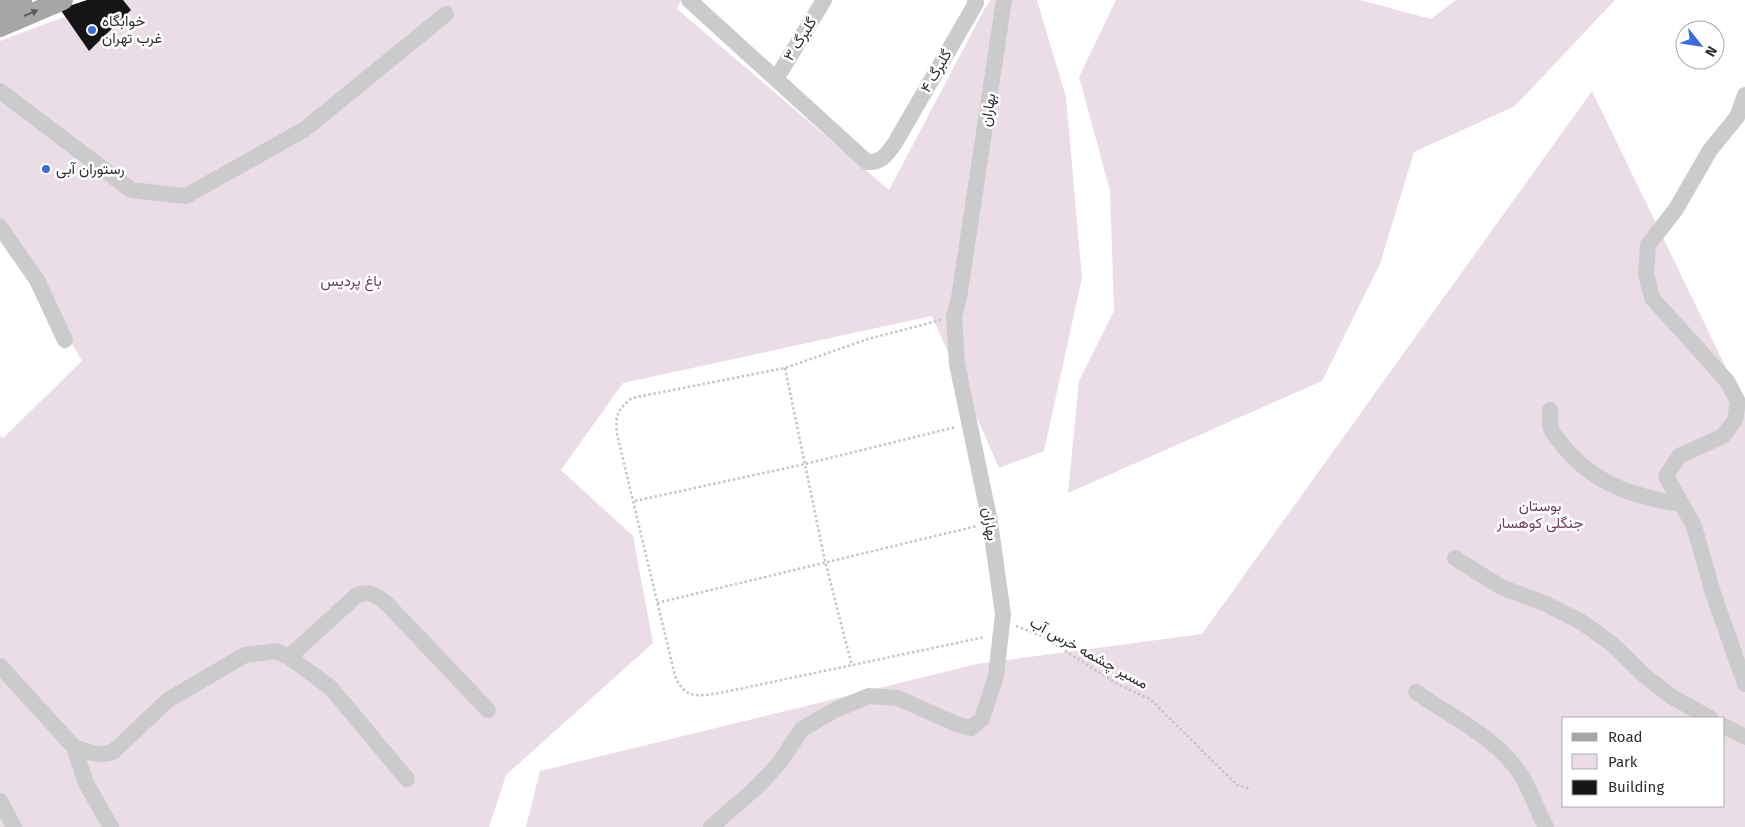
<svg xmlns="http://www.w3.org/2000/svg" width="1745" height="827" font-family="'Fira Sans',Vazirmatn,sans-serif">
  <rect width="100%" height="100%" fill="#fff"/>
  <g fill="#ebdde8" fill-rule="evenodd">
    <path d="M109 0H681L677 9 889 190 986 6 991 0H1037L1066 97 1082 278 1044 451 999 468 932 316 623 383 561 470 633 536 653 643 506 775 489 827H0V435L3 438 82 361 0 219V41Z"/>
    <path d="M1116 0H1360L1431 19 1456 0H1615L1515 106 1414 152 1380 264 1322 381 1068 493 1079 381 1114 311 1110 191 1079 77Z"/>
    <path d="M1592 91 1745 407V827H526L540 771 977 664 1202 634ZM1564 718H1724V806H1564Z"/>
  </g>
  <path fill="#151515" d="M87 0H123L131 10 89 51 60 9Z"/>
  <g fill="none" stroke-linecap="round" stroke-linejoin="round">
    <g stroke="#c5c5c5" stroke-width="2.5" stroke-dasharray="2.5 2.5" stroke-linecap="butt">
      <path d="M941 320 868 339 785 368 632 398C617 410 615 415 617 434L675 676C685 700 698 696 720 693L985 637"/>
      <path d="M785 368 825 561 852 666"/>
      <path d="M635 501 805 464 956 427"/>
      <path d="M657 603 977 526"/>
      <path d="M1016 626 1042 636 1119 685 1150 699 1237 785 1250 789"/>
    </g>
    <g stroke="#cbcbcb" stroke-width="16">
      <path d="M689 0 867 162C882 163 887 154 895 143L976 3 975 0"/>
      <path d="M776 79 824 0"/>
      <path d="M0 91 131 190 186 196 305 129 446 14"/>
      <path d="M1745 95 1737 117 1710 150 1676 209 1648 245 1646 274 1652 298 1727 381 1738 402 1735 420 1723 436 1679 456 1666 476 1694 526 1713 593 1745 684"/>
      <path d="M0 227 37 280 65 340"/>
      <path d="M1550 410C1550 415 1549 423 1551 429 1555 437 1564 447 1570 454 1600 486 1637 497 1680 504"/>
      <path d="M1455 558 1501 587 1546 604 1580 621 1612 644 1644 675 1672 697 1710 718"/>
      <path d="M289 657 357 595C370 590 377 596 387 604L488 710"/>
      <path d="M0 666 74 747 86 783 111 827"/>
      <path d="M1416 692C1451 717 1493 735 1519 772 1530 788 1536 809 1546 827"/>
      <path d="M1724 726 1745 737"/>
      <path d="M74 747C87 751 100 758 114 751L168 700 245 655 276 651 289 657 331 688 407 779"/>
      <path d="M0 801 14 827"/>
      <path d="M711 827 759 785 780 762 802 729 835 710 869 696 898 698 956 724 971 728 982 719 996 676 1003 614 990 522 957 364 954 316 959 298 1004 0"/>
    </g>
    <g stroke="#a6a6a6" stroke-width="20">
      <path d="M0 8 22 0"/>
      <path d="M0 27 63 0"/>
    </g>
  </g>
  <defs><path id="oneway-solid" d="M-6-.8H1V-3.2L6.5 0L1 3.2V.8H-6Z" transform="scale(1.25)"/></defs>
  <use fill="#5e5e5e" href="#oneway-solid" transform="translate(31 13) rotate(-23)"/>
  <g fill="#3b6cdb" stroke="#fff" stroke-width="2">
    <circle cx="92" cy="30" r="5"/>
    <circle cx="46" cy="169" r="5"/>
  </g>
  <g text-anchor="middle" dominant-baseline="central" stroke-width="5" stroke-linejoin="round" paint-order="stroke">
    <g font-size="15" fill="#2e2e2e" stroke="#fff" text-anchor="start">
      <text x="102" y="21">خوابگاه<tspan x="102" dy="17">غرب تهران</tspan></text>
      <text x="56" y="169">رستوران آبی</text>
    </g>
    <g font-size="15" fill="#2e2e2e" stroke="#fff">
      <text transform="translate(800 39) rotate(-58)">گلبرگ ۳</text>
      <text transform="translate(936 71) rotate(-60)">گلبرگ ۴</text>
      <text transform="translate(988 110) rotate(-81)">بهاران</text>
      <text transform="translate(990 524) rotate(81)">بهاران</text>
      <text transform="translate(1089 653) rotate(29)">مسیر چشمه خرس آب</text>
    </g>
    <g font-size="15" fill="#683e5b" stroke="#fff">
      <text x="351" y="281">باغ پردیس</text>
      <text x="1540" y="506">بوستان<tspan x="1540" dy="17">جنگلی کوهسار</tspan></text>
    </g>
  </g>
  <rect x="1562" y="717" width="162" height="90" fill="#ffffff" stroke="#ababab"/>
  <rect x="1572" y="733" width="25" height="8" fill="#a6a6a6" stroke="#ababab"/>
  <text x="1608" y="742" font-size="15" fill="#2e2e2e">Road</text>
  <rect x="1572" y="754" width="25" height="15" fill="#ebdde8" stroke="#ababab"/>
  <text x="1608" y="767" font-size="15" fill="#2e2e2e">Park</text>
  <rect x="1572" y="780" width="25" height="15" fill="#151515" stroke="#ababab"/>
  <text x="1608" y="792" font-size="15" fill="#2e2e2e">Building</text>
  <g transform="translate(1700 45) rotate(120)"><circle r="24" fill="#ffffff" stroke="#ababab"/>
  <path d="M0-4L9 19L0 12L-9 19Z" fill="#3b6cdb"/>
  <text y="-8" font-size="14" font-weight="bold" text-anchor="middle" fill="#2e2e2e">N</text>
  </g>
</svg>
